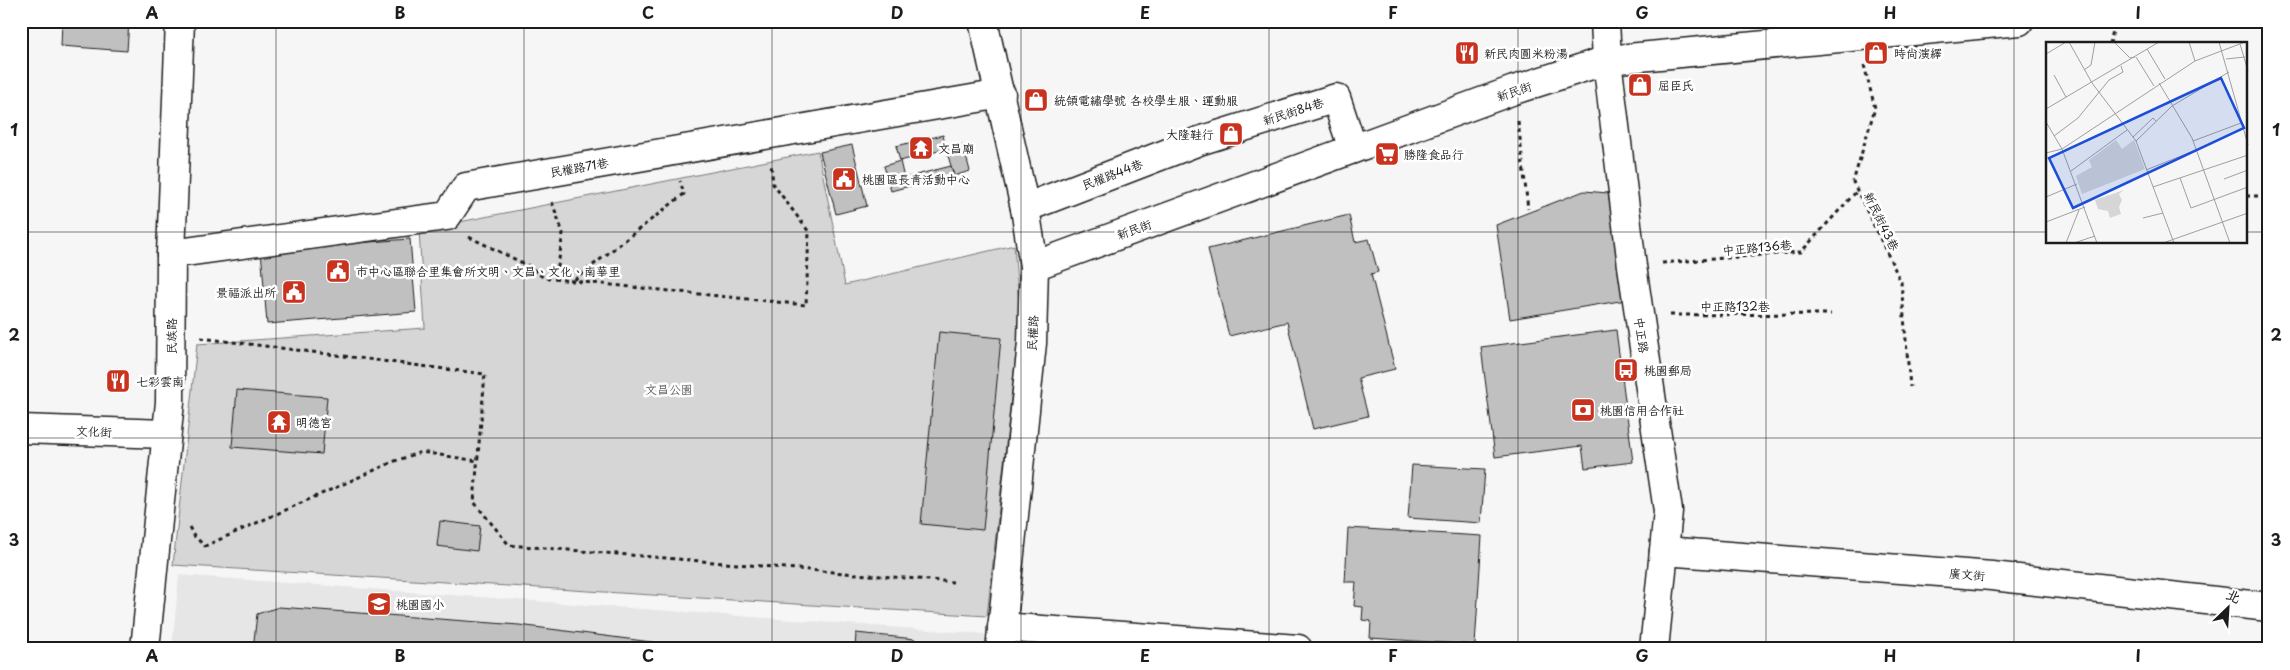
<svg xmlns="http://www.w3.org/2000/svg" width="2290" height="670" font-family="'Playpen Sans','LXGW WenKai TC',sans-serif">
  <rect width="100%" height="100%" fill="#f6f6f6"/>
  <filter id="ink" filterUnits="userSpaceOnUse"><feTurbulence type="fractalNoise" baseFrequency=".02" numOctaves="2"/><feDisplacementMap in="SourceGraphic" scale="10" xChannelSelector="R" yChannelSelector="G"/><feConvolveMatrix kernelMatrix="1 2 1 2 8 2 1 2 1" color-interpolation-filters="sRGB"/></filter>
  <g filter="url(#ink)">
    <path fill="#e6e6e6" d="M179 575 985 634 983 649H172Z"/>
    <path fill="#d6d6d6" stroke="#797979" d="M818 151 845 285 1014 245 1020 317 987 616 173 565 197 344 425 328 419 230Z"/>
    <g fill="#c0c0c0" stroke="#1c1c1c">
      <path d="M62 21H129L127 51 61 46Z"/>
      <path d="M943 135 946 149 900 161 896 146Z"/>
      <path d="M852 145 867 206 836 214 820 152Z"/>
      <path d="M963 145 970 171 954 176 946 149Z"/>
      <path d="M900 161 906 187 891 191 884 166Z"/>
      <path d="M951 166 954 176 906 187 904 178Z"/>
      <path d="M1584 191 1608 193 1626 300 1510 319 1496 225Z"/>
      <path d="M1349 215 1355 242 1369 239 1378 272 1371 274 1395 369 1358 378 1368 416 1313 429 1287 322 1229 336 1208 249Z"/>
      <path d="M410 239 416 312 267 324 261 250Z"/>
      <path d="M1616 330 1633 462 1585 468 1582 446 1495 457 1481 347Z"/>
      <path d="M939 332 1001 338 983 530 921 524Z"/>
      <path d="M237 390 327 397 322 454 232 447Z"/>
      <path d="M1412 465 1485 469 1481 523 1408 518Z"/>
      <path d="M440 521 480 526 477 551 437 546Z"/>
      <path d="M1348 528 1482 536 1475 645 1370 638 1371 621 1362 620 1363 607 1354 606 1356 582H1345Z"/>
      <path d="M279 607 519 625 706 649H253L257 614Z"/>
      <path d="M856 633 915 639 914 649H855Z"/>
    </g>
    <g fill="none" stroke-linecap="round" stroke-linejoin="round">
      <defs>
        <g id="minor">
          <path d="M983 21 1025 208 1034 266 1032 343 1000 649"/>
          <path d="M1605 21 1607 60 1632 266 1668 511 1654 649"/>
          <path d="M1025 208 1199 141 1336 98 1353 149"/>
          <path d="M171 254 447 216 466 187 1001 94"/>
          <path d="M1034 266 1514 90 1607 60 2019 21"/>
          <path d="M21 429 166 434"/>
          <path d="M1664 551 1992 576 2269 607"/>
          <path d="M1002 627 1298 649"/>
          <path d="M145 649 170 402 171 254 180 21"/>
        </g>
      </defs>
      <use href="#minor" stroke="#1c1c1c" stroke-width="31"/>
      <g stroke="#1c1c1c" stroke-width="3" stroke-dasharray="4 4" stroke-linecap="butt">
        <path d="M2110 44 2115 21"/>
        <path d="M1864 65 1875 108 1853 182 1901 282 1910 387"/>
        <path d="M1518 121 1528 209"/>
        <path d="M2246 196H2269"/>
        <path d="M552 202 563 233 556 279"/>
        <path d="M469 237 529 266 544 278 806 305 809 232 773 184 771 163"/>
        <path d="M1662 263 1801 252 1857 191"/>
        <path d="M574 280 684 194 680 181"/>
        <path d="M1670 315 1831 314"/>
        <path d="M201 338 485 374 474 502 509 545 953 582"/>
        <path d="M189 527 195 537 205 546 395 461 421 452 478 461"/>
      </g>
      <use href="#minor" stroke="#fff" stroke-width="28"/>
    </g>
  </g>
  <path fill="none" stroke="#1c1c1c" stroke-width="1" stroke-opacity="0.55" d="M276 21V649M524 21V649M772 21V649M1021 21V649M1269 21V649M1518 21V649M1766 21V649M2014 21V649M21 232H2048M2246 232H2269M21 438H2269"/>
  <defs>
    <symbol id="restaurant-square" viewBox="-11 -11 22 22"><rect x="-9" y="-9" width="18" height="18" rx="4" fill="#c8321e" stroke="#fff"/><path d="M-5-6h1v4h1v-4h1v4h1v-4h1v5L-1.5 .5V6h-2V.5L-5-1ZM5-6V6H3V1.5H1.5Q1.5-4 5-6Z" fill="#fff"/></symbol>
    <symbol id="shop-square" viewBox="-11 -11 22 22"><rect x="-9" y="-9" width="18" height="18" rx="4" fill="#c8321e" stroke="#fff"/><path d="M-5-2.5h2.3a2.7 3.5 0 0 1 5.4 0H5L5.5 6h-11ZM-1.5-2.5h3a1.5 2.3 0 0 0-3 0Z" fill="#fff"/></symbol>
    <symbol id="temple-square" viewBox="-11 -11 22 22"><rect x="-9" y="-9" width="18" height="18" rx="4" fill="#c8321e" stroke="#fff"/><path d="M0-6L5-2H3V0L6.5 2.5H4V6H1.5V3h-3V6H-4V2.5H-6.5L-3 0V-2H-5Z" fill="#fff"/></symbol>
    <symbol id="supermarket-square" viewBox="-11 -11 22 22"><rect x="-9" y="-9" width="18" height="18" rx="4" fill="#c8321e" stroke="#fff"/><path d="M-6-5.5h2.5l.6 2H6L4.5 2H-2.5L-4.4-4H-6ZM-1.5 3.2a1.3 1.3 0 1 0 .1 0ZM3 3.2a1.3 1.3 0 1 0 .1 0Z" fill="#fff"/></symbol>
    <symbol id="civic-square" viewBox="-11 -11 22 22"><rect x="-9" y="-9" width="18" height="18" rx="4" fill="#c8321e" stroke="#fff"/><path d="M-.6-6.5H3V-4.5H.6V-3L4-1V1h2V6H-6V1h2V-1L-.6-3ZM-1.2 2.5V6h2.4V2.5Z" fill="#fff"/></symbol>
    <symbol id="bus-square" viewBox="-11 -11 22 22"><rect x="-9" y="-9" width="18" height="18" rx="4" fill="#c8321e" stroke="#fff"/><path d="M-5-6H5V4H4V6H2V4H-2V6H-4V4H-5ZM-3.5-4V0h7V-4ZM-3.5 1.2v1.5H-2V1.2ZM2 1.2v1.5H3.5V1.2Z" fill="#fff"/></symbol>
    <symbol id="bank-square" viewBox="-11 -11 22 22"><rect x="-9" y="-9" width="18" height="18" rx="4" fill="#c8321e" stroke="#fff"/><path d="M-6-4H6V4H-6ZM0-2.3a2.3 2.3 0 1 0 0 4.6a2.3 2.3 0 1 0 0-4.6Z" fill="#fff"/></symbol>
    <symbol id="school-square" viewBox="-11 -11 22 22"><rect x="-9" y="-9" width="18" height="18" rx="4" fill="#c8321e" stroke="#fff"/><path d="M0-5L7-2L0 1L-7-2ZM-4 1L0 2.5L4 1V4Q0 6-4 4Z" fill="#fff"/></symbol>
  </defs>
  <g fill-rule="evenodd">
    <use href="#restaurant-square" x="1453" y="39" width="28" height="28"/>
    <use href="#shop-square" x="1862" y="39" width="28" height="28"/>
    <use href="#shop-square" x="1626" y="71" width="28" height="28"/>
    <use href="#shop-square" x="1022" y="86" width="28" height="28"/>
    <use href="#shop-square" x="1217" y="120" width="28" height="28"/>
    <use href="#temple-square" x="907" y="134" width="28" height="28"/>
    <use href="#supermarket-square" x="1373" y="140" width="28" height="28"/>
    <use href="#civic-square" x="830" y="165" width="28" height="28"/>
    <use href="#civic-square" x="324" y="257" width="28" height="28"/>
    <use href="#civic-square" x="280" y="278" width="28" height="28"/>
    <use href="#bus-square" x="1612" y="356" width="28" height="28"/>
    <use href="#restaurant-square" x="104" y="367" width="28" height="28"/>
    <use href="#bank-square" x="1569" y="396" width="28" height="28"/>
    <use href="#temple-square" x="265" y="408" width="28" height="28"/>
    <use href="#school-square" x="365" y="590" width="28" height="28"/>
  </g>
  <g text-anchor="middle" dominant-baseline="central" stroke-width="5" stroke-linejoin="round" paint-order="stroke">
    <g font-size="12" fill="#1c1c1c" stroke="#fff" text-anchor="start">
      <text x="1484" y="53">新民肉圓米粉湯</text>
      <text x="1894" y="53">時尚演繹</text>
      <text x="1658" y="85">屈臣氏</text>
      <text x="1054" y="100">統領電繡學號 各校學生服、運動服</text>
      <text x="1214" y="134" text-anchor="end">大隆鞋行</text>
      <text x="938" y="148">文昌廟</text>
      <text x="1404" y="154">勝隆食品行</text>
      <text x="862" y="179">桃園區長青活動中心</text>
      <text x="356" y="271">市中心區聯合里集會所文明、文昌、文化、南華里</text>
      <text x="276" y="292" text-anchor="end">景福派出所</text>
      <text x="1644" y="370">桃園郵局</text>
      <text x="136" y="381">七彩雲南</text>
      <text x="1600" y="410">桃園信用合作社</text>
      <text x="296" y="422">明德宮</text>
      <text x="396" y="604">桃園國小</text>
    </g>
    <g font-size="12" fill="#1c1c1c" stroke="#fff">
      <text transform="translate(1514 91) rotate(-19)">新民街</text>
      <text transform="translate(1293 111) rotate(-18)">新民街84巷</text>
      <text transform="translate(579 167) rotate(-10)">民權路71巷</text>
      <text transform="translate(1112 174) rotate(-21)">民權路44巷</text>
      <text transform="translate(1882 221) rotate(64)">新民街43巷</text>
      <text transform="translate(1134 229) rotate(-20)">新民街</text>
      <text transform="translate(1757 247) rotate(-5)">中正路136巷</text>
      <text x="1735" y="306">中正路132巷</text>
      <text transform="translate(1032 333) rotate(-87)">民權路</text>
      <text transform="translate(1642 335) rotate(82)">中正路</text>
      <text transform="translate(171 336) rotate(-90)">民族路</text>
      <text transform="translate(94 431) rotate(2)">文化街</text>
      <text transform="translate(1967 574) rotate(4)">廣文街</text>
    </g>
    <g font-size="12" fill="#5d5d5d" stroke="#fff">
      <text x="669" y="389">文昌公園</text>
    </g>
  </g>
  <g transform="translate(2046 42)">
    <rect width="201" height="201" fill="#f6f6f6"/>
    <path d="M70 98 76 107 88 98 99 127 36 152 30 134 46 125 43 118ZM78 148 73 152 76 158 73 165 75 172 64 176 62 169 52 167 49 158Z" fill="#d6d6d6"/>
    <path fill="none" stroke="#9f9f9f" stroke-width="1" d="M23 0 46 41 90 99 128 201M68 0 84 16 89 15M143 0 149 19M173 0 202 103M194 2 202 29M101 7 119 37M0 12 20 0M90 15 108 44M180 17 199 15M38 28 45 23 49 0M8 33 20 55M113 41 146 96 184 201M0 67 113 0M0 80 16 107 149 19 199 0M8 94 32 76 63 38 77 30 75 24M87 95 107 76 110 79M90 99 126 64 183 30M147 99 195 81M0 111 16 107 51 201M100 128 150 108M25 129 81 88M134 136 145 166 202 145M178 137 202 128M107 145 202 113M0 155 31 142M97 176 117 171M0 180 39 165M20 201 33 168M28 201 49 194M117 201 202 171"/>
    <path fill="#1d4ed8" fill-opacity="0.15" stroke="#1d4ed8" stroke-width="2.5" d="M175 36 198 86 27 166 3 116Z"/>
    <rect width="201" height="201" fill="none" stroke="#1c1c1c" stroke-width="2.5"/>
  </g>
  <rect width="2290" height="670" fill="none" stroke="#fff" stroke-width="55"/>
  <g transform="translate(2228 608) rotate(25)" stroke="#ffffff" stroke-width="4" paint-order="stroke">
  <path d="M0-4L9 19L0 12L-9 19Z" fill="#1c1c1c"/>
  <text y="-8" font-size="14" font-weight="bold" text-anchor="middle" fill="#1c1c1c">北</text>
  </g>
  <rect x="28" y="28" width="2234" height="614" fill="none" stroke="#1c1c1c" stroke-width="2"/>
  <g font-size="16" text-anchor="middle" font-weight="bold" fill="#1c1c1c">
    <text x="152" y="19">A</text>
    <text x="400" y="19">B</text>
    <text x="648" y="19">C</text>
    <text x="897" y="19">D</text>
    <text x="1145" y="19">E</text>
    <text x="1393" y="19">F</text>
    <text x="1642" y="19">G</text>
    <text x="1890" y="19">H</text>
    <text x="2138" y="19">I</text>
    <text x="14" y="136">1</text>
    <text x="2276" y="136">1</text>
    <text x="14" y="341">2</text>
    <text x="2276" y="341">2</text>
    <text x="14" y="546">3</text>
    <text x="2276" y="546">3</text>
    <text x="152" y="662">A</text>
    <text x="400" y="662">B</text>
    <text x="648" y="662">C</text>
    <text x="897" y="662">D</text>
    <text x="1145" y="662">E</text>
    <text x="1393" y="662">F</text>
    <text x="1642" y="662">G</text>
    <text x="1890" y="662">H</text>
    <text x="2138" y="662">I</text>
  </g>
</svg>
